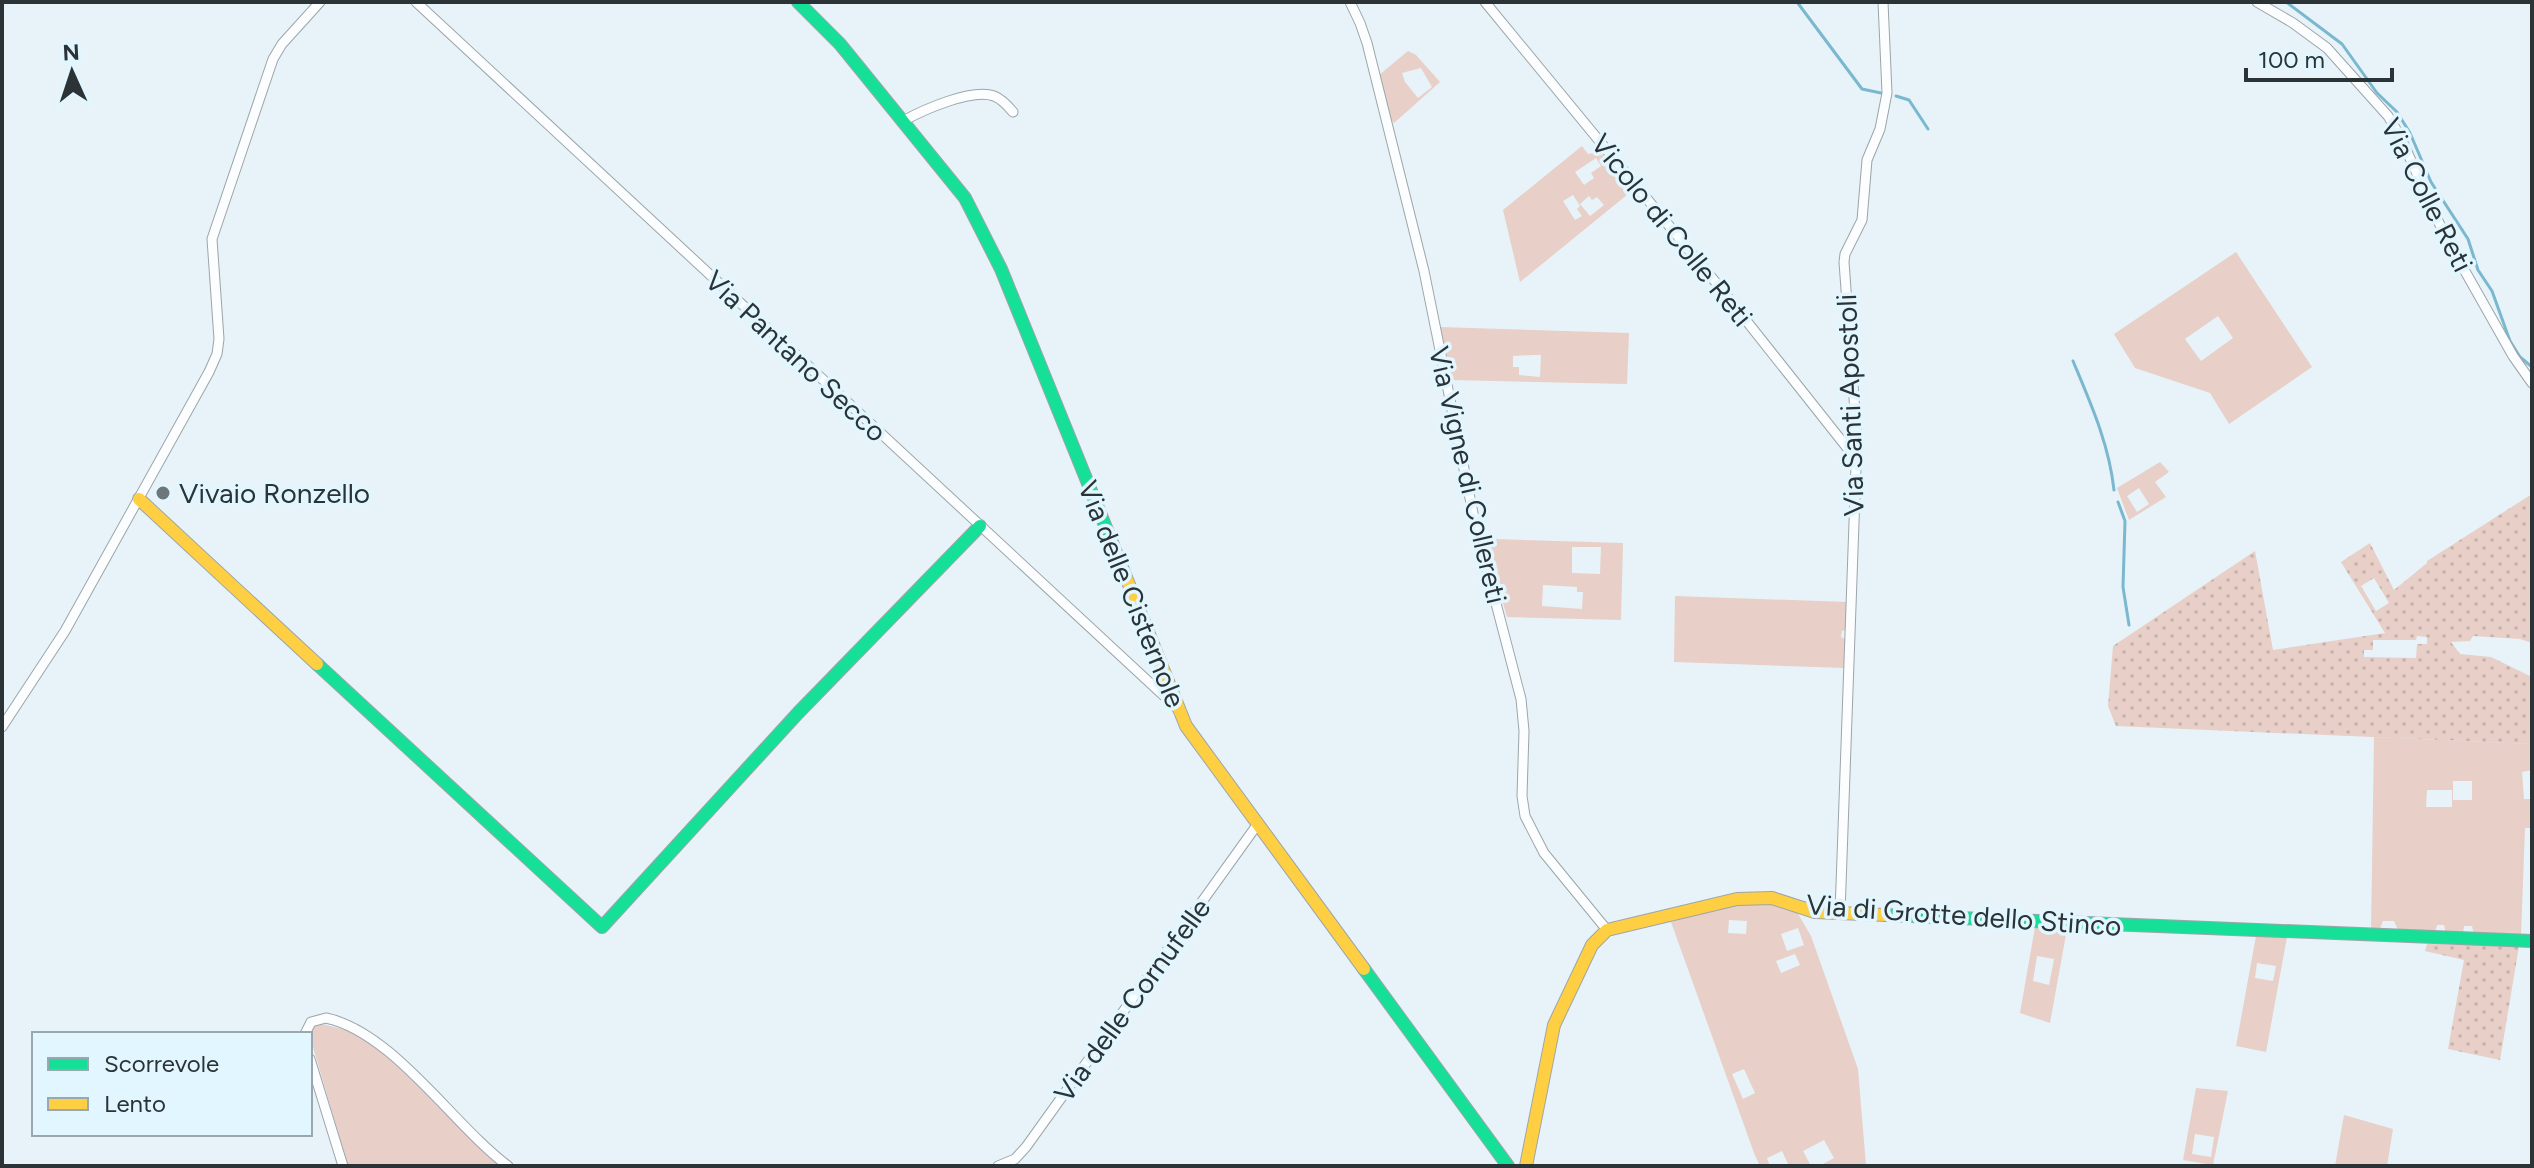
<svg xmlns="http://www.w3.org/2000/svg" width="2534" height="1168" font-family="Figtree,sans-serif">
  <defs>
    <pattern id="grass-dots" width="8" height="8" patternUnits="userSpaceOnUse" patternTransform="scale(2)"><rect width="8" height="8" fill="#e8cfc8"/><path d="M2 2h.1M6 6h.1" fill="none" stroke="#c7b2ac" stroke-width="1.8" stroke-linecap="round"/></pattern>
  </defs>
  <rect width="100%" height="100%" fill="#e7f3f8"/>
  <g fill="url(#grass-dots)" fill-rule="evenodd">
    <path d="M2532 494V643L2520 639 2473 636 2470 641 2451 642 2460 654 2491 657 2532 677V744L2116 726 2108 706 2113 646 2255 551 2273 650 2385 633 2341 562 2370 543 2394 590 2427 563V561ZM2374 578 2389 603 2376 611 2361 586ZM2417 636 2427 637V644H2417L2416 658 2364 657V650H2373V640H2416Z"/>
    <path d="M2427 944 2519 946 2500 1060 2448 1049 2464 960 2425 951Z"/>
  </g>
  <g fill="#e8cfc8" fill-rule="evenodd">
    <path d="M1408 51 1416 55 1440 82 1394 123 1389 117 1378 76ZM1421 68 1432 87 1418 98 1405 82 1402 73Z"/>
    <path d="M1582 146 1588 154 1601 151 1633 190 1520 282 1503 210ZM1596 158 1601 166 1591 173 1594 178 1584 185 1575 172ZM1573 195 1580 206 1577 209 1582 216 1575 220 1563 201ZM1589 196 1592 200 1597 197 1604 205 1590 216 1580 204Z"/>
    <path d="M2236 252 2312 367 2229 424 2210 393 2135 368 2114 334ZM2218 316 2233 338 2201 361 2185 339Z"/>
    <path d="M1440 327 1629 333 1627 384 1452 380ZM1533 355H1541L1540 377 1519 375V367H1513V356Z"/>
    <path d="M2160 462 2169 472 2155 482 2166 497 2129 520 2117 488ZM2139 488 2149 504 2137 512 2127 496Z"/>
    <path d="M1495 539 1623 543 1621 620 1507 617 1487 548 1495 546ZM1572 547H1601L1600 574 1572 573ZM1543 585 1577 587V592H1583L1582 609 1542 606Z"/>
    <path d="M1675 596 1848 602 1847 630 1842 631 1841 637 1847 640 1846 668 1674 662Z"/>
    <path d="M2374 737 2532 744V770L2522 772 2524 799H2532V828H2525L2521 935 2474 934 2472 926H2464L2463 934 2446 933 2444 925H2437L2435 933 2399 932 2394 921H2383L2379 931H2371ZM2453 781H2472V800H2453ZM2427 790H2452V807H2426Z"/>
    <path d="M1750 903 1784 906 1797 912 1811 936 1858 1069 1866 1166H1819L1834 1158 1824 1140 1803 1151 1811 1166H1789L1782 1151 1767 1158 1770 1166H1760L1754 1153 1671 922 1733 905ZM1729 920 1747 921 1746 934 1728 933ZM1798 928 1804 945 1787 951 1781 934ZM1795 954 1800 965 1781 973 1776 961ZM1744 1069 1755 1093 1743 1099 1732 1074Z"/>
    <path d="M2035 927 2067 929 2050 1023 2020 1013ZM2037 956 2054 959 2049 985 2033 981Z"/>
    <path d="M2256 936 2287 937 2266 1052 2236 1046ZM2257 963 2276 966 2273 981 2255 978Z"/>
    <path d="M322 1024 350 1031 393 1055 499 1166H348L310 1037 311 1028Z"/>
    <path d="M2196 1088 2228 1091 2213 1165 2183 1160ZM2195 1134 2214 1137 2211 1157 2192 1154Z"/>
    <path d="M2344 1115 2393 1129 2387 1166H2335Z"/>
  </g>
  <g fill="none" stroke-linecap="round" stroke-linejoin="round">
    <g stroke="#79b8ce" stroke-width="3">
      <path d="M1797 2 1862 89 1881 93"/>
      <path d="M2286 2 2342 44 2377 93 2397 112 2410 133 2431 182 2468 239 2478 270 2492 291 2510 341 2520 357 2532 367"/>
      <path d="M1896 96 1909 100 1928 129"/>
      <path d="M2073 361C2091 404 2109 444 2114 490"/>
      <path d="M2118 502 2125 521 2123 587 2129 625"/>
    </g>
    <defs>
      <g id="street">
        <path d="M416 2 1177 708"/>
        <path d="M1350 2 1360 23 1367 43 1424 271 1475 523 1521 699 1524 731 1522 796 1525 816 1544 853 1607 930"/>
        <path d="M1485 2 1722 290 1856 459"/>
        <path d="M2257 2 2293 23 2327 48 2388 116 2400 136 2444 234 2513 356 2532 383"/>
        <path d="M903 121C923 110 972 88 994 96 1002 99 1008 106 1013 112"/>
        <path d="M2 727 65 631 209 372 217 354 219 339 212 239 273 59 282 44 320 2"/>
        <path d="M1840 913 1857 439 1844 262 1845 254 1862 220 1867 160 1880 129 1887 93 1883 2"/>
        <path d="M305 1034 311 1022 326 1018C393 1032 453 1125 508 1166"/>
        <path d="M310 1059 343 1166"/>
        <path d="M998 1166 1015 1159 1026 1147 1257 825"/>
      </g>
      <g id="fast">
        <path d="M798 2 840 44 965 198 1001 269 1113 545"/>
        <path d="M317 664 602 927 798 713 980 526"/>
        <path d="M1886 915 2532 941"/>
        <path d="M1364 969 1508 1166"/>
      </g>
      <g id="slow">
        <path d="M139 499 317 664"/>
        <path d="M1113 545 1186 726 1364 969"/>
        <path d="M1526 1166 1554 1025 1592 945 1607 930 1737 899 1772 898 1815 912 1886 915"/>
      </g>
    </defs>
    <use href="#street" stroke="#9da5a9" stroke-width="11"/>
    <use href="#fast" stroke="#9da5a9" stroke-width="14"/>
    <use href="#slow" stroke="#9da5a9" stroke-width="14"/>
    <use href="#street" stroke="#fbfdfe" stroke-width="9"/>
    <use href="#fast" stroke="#16e098" stroke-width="12"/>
    <use href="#slow" stroke="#ffcf43" stroke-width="12"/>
  </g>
  <circle fill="#6d767a" stroke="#e1f6fe" stroke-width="3" cx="163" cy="493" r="8"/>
  <g text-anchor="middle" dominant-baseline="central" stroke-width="7" stroke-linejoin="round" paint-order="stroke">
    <g font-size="28" fill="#2b3336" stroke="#e1f6fe">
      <text transform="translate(2427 195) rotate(63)">Via Colle Reti</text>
      <text transform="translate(1672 230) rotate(51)">Vicolo di Colle Reti</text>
      <text transform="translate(796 356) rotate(43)">Via Pantano Secco</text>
      <text transform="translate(1850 405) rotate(-92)">Via Santi Apostoli</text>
      <text transform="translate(1468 475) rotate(77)">Via Vigne di Collereti</text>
      <text transform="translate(1132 594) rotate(68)">Via delle Cisternole</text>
      <text transform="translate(1964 915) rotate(4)">Via di Grotte dello Stinco</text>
      <text transform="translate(1132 1000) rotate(-54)">Via delle Cornufelle</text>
    </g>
    <g font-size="28" fill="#2b3336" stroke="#e1f6fe" text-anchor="start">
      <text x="179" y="493">Vivaio Ronzello</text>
    </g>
  </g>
  <rect width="2534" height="1168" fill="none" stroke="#2b3336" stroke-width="8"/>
  <rect x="32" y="1032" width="280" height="104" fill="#e1f6fe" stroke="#98a8ae" stroke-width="2"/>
  <rect x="48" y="1058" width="40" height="12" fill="#16e098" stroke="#98a8ae" stroke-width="2"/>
  <text x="104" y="1072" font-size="24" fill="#2b3336">Scorrevole</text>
  <rect x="48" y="1098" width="40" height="12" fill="#ffcf43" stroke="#98a8ae" stroke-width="2"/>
  <text x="104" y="1112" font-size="24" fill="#2b3336">Lento</text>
  <g transform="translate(72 72) rotate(357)" stroke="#e1f6fe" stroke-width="6" paint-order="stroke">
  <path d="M0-6L14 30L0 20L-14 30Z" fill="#2b3336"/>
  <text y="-12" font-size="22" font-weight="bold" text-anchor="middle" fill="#2b3336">N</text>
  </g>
  <path d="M2246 68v12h146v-12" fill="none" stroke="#2b3336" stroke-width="4"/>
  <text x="2258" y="68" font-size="24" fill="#2b3336" stroke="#e1f6fe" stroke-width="6" paint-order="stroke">100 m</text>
</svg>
